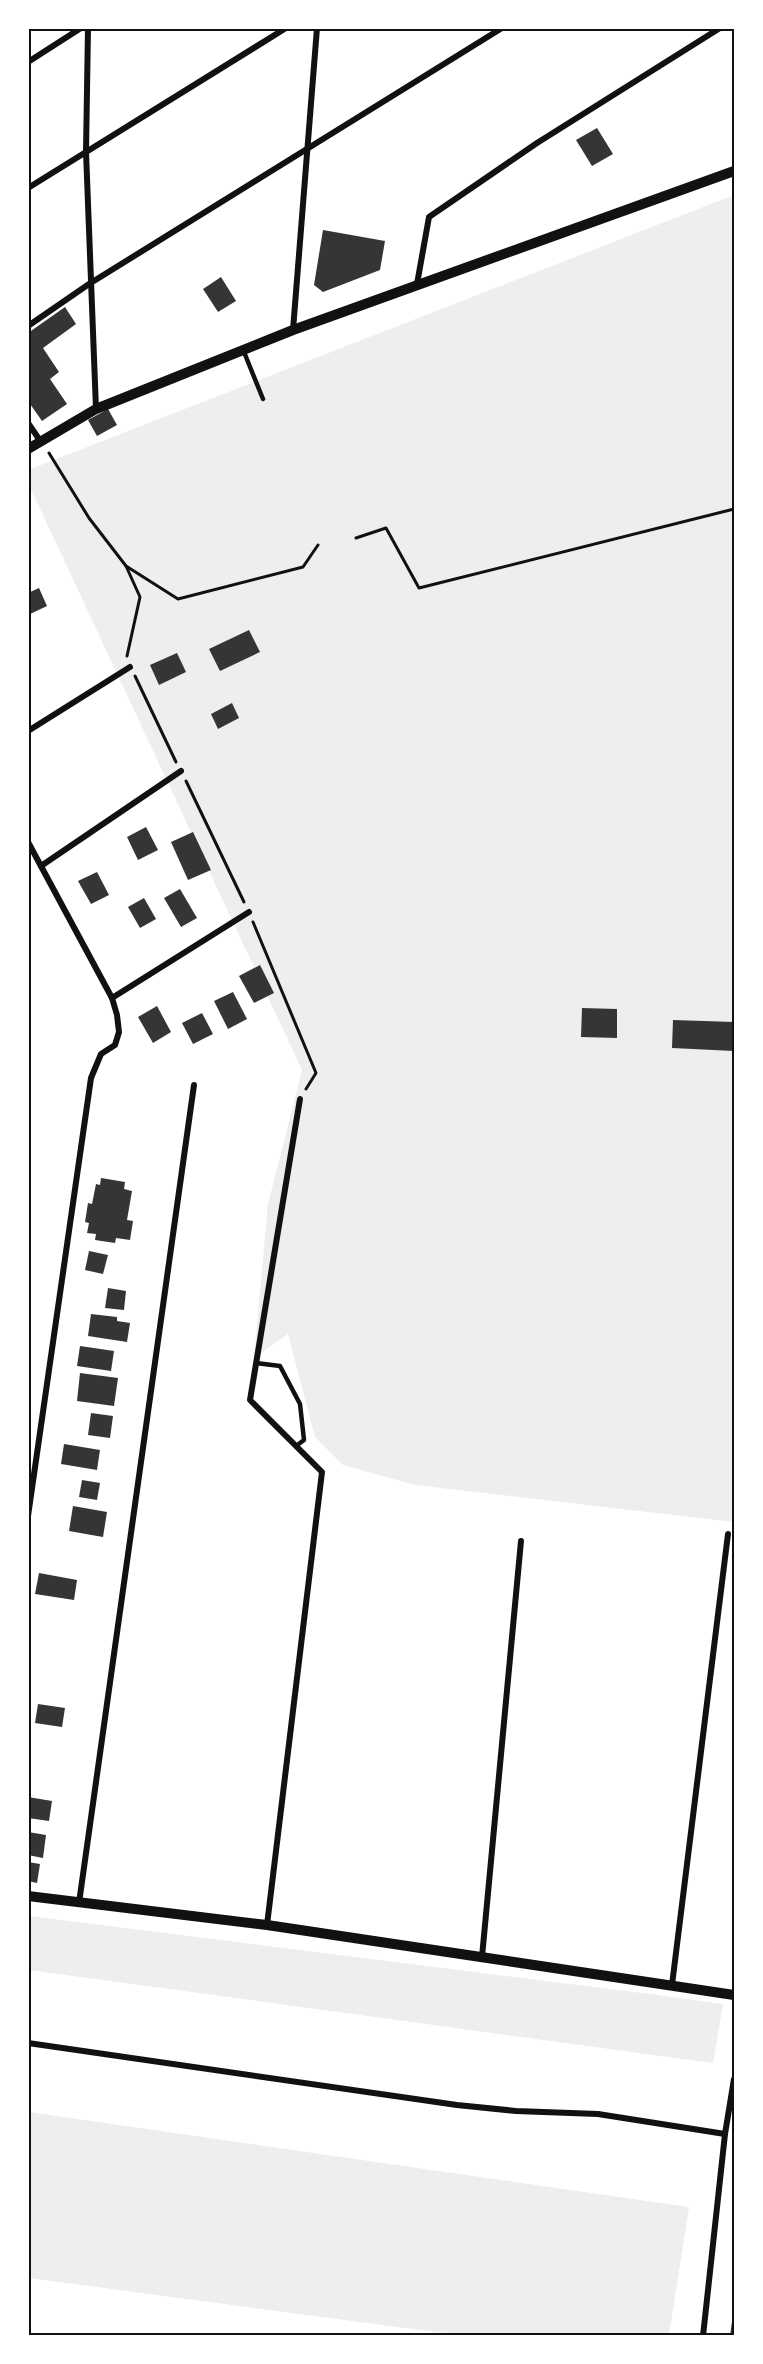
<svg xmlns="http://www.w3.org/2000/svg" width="763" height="2364" font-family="'DejaVu Sans',sans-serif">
  <rect width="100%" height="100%" fill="#fff"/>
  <g fill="#eee">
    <path d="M734 195V1522L415 1485 343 1465 315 1437 288 1334 254 1358 268 1204 302 1070 29 485 28 470Z"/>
    <path d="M29 1916 650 1994 723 2004 713 2063 29 1970Z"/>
    <path d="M29 2112 689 2207 669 2335H458L29 2278Z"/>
  </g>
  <g fill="#353535">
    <path d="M597 128 613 154 592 166 576 140Z"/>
    <path d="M323 230 385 241 380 270 323 292 314 285Z"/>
    <path d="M221 277 236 301 218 312 203 289Z"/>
    <path d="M65 307 76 324 43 348 59 372 50 379 67 404 42 421 28 401V333Z"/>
    <path d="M108 409 117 425 97 436 88 420Z"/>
    <path d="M39 588 47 606 28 615V593Z"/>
    <path d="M249 630 260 652 220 671 209 649Z"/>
    <path d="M177 653 186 672 159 685 150 665Z"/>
    <path d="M232 703 239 718 218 729 211 714Z"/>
    <path d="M146 827 158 850 138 860 127 837Z"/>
    <path d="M193 832 211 870 188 880 171 842Z"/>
    <path d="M97 872 109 895 91 904 78 881Z"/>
    <path d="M180 889 197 918 181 927 164 898Z"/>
    <path d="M144 898 156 919 140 928 128 907Z"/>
    <path d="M260 965 274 993 254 1003 239 976Z"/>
    <path d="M233 992 247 1019 228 1029 214 1001Z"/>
    <path d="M157 1006 171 1032 153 1043 138 1017Z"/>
    <path d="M582 1008 617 1009V1038L581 1037Z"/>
    <path d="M202 1013 213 1034 193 1044 182 1023Z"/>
    <path d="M673 1020 734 1022V1051L672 1048Z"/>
    <path d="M101 1178 125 1182 124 1189 132 1191 127 1220 133 1221 130 1240 116 1238 115 1243 95 1240 96 1234 87 1233 89 1223 85 1222 88 1203 92 1204 96 1184 100 1185Z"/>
    <path d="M89 1251 108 1255 103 1274 85 1270Z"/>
    <path d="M108 1288 126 1291 124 1310 105 1308Z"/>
    <path d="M91 1314 117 1317V1321L130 1323 127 1342 88 1336Z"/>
    <path d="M80 1346 114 1351 111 1371 77 1366Z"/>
    <path d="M80 1373 118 1378 114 1406 77 1401Z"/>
    <path d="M91 1413 113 1416 110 1438 88 1435Z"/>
    <path d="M64 1444 100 1450 97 1470 61 1464Z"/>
    <path d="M82 1480 100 1483 97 1500 79 1497Z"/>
    <path d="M73 1506 107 1512 103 1537 69 1531Z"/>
    <path d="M39 1573 77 1580 74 1600 35 1594Z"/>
    <path d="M38 1704 65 1708 62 1727 35 1723Z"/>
    <path d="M28 1797 52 1801 49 1821 28 1818Z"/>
    <path d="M28 1832 46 1835 43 1858 28 1855Z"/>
    <path d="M28 1862 40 1864 37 1883 28 1881Z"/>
    <path d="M733 2314 734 2336H730Z"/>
  </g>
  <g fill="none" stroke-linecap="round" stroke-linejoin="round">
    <g stroke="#111" stroke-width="3">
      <path d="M49 453 89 518 126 566 178 599 303 567 318 545"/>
      <path d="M356 538 386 528 419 588 734 509"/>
      <path d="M126 566 140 597 127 656"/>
      <path d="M135 676 176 762"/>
      <path d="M186 781 244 902"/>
      <path d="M253 922 316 1073 306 1089"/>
    </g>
    <g stroke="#111" stroke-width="4.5">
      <path d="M244 352 263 399"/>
      <path d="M256 1363 280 1366 300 1404 304 1440 296 1446"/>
    </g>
    <g stroke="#111" stroke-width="6">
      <path d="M88 28 86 152 96 409"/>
      <path d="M28 62 81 28"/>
      <path d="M28 188 286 28"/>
      <path d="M417 284 429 217 537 143 720 28"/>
      <path d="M28 326 89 284 502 28"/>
      <path d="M293 330 317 28"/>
      <path d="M28 423 41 442"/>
      <path d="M28 731 130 667"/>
      <path d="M28 842 112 998 117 1015 119 1032 115 1045 101 1054 91 1078 28 1516"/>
      <path d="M41 866 181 771"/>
      <path d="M112 998 249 912"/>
      <path d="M79 1903 194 1085"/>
      <path d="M267 1925 322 1472 250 1400 300 1099"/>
      <path d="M482 1957 521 1541"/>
      <path d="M672 1985 728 1534"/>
      <path d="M28 2043 457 2105 516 2111 598 2114 725 2134"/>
      <path d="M703 2336 725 2134 734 2079"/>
    </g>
    <g stroke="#111" stroke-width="10">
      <path d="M28 449 96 409 293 330 734 171"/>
      <path d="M28 1896 267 1925 734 1995"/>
    </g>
  </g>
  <rect width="763" height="2364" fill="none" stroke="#ffffff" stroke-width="60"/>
  <rect x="30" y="30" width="703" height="2304" fill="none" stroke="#111" stroke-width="2"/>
</svg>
